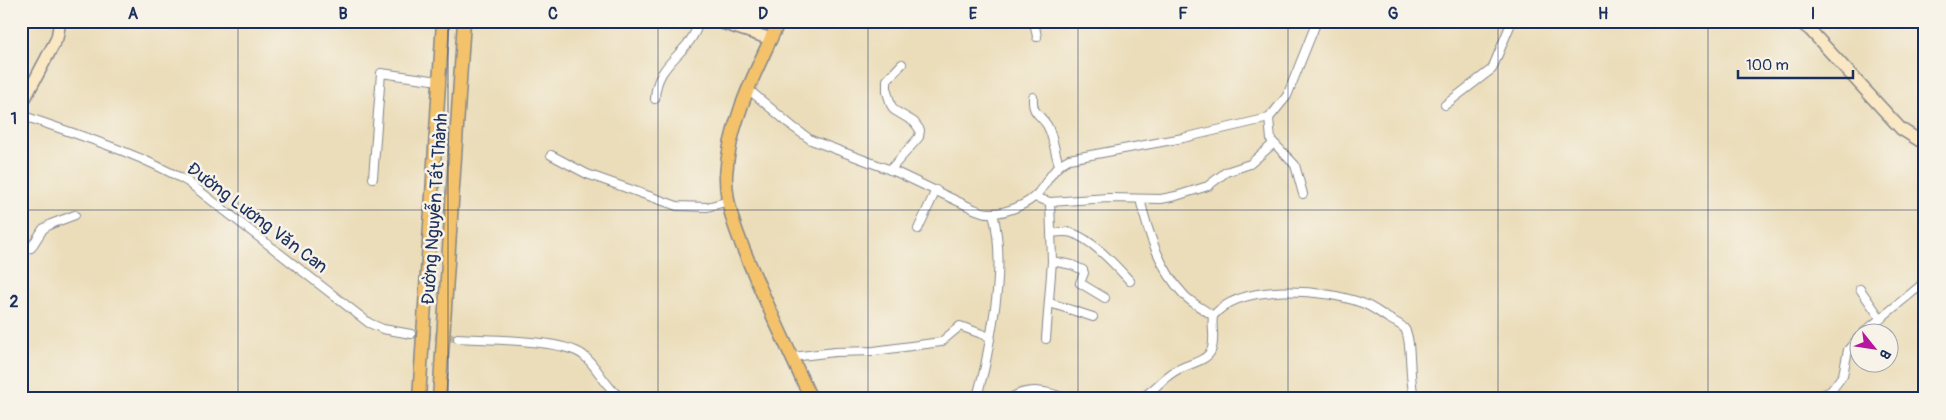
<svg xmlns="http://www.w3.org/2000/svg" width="1946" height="420" font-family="Pangolin,sans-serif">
  <rect width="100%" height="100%" fill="#f7f3e8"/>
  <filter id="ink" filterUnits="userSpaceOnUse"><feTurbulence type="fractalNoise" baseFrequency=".02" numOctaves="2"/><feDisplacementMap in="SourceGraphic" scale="10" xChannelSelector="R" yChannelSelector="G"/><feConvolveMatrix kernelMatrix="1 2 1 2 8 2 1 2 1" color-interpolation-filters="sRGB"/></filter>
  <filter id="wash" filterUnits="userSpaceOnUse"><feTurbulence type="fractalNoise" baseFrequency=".0096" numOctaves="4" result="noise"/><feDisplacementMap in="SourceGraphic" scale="20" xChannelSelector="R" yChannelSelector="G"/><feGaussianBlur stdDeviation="1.12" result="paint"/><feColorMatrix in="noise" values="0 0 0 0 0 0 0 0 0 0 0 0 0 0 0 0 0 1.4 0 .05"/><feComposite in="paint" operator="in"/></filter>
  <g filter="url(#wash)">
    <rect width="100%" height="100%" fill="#ebddb9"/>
  </g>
  <g filter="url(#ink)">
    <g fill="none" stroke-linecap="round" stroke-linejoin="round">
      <path stroke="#c1baa7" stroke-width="8" stroke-dasharray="8 4" stroke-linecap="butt" d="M411 334 458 338"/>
      <defs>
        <g id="street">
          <path d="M1034 21 1037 37"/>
          <path d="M1810 30 1817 21"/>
          <path d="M748 89 793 127 811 140 896 172 974 209C979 211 983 213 989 213 1004 214 1028 205 1038 193 1048 181 1054 166 1069 159L1183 138 1269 118 1287 96 1317 21"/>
          <path d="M1033 97C1032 114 1039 113 1047 125 1054 137 1054 152 1059 164"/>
          <path d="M655 99C656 60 691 55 699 21"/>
          <path d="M1445 105 1492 69 1512 21"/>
          <path d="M21 115C78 135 136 152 188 182L369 323 383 329 411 334"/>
          <path d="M1269 118 1271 140 1295 165 1303 194"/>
          <path d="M551 155 587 174 677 206 707 207 729 201"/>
          <path d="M890 170 919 137 920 130 914 122 894 110 891 105 887 92V80L902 64"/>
          <path d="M373 178 381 73 439 81"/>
          <path d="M1034 197 1050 202 1108 198 1161 199 1176 196 1208 186 1226 172 1250 164 1273 144"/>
          <path d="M1140 199C1148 233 1160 270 1185 296 1193 304 1204 309 1213 316"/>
          <path d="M918 229 936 190"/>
          <path d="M1052 233C1059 232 1065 231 1072 233 1093 240 1116 266 1130 281"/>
          <path d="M21 250 31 248 43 229 51 224 75 215"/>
          <path d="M1052 261 1072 265 1083 270 1084 273 1080 283 1105 298"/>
          <path d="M1920 286 1925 297"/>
          <path d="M1860 289 1881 319"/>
          <path d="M1050 303 1093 317"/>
          <path d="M1864 332 1920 286 1925 280"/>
          <path d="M458 338C485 340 563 339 583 355 599 367 605 390 625 399"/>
          <path d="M1046 339 1052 261 1050 202"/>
          <path d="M792 357 835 352 874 351 941 342 960 326 990 337"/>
          <path d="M977 399C979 386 984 374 986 361 995 314 1005 261 993 213"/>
          <path d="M1009 399C1026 387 1048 390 1066 399"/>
          <path d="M1139 399C1154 392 1163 377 1177 370 1188 364 1205 362 1211 351 1216 340 1211 327 1213 316 1241 282 1325 289 1362 303 1371 306 1380 313 1388 318 1393 321 1400 324 1404 328 1413 337 1408 383 1415 399"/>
          <path d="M1812 399 1831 391 1843 375 1848 350 1858 338"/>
        </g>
        <g id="secondary">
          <path d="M716 21 771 39"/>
          <path d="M1798 21 1810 30 1901 129 1925 144"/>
          <path d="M21 106 57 38 60 21"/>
        </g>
        <g id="primary">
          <path d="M779 21C757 69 729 121 726 175 725 209 741 244 754 274 772 316 792 357 811 399"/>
          <path d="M419 399 443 21"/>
          <path d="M439 399 464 21"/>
        </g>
      </defs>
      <use href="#street" stroke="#83868c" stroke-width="10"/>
      <use href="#secondary" stroke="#83868c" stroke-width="14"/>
      <use href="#primary" stroke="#83868c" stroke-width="15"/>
      <use href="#street" stroke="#fff" stroke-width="8"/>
      <use href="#secondary" stroke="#fae7c3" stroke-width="11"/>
      <use href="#primary" stroke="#f3c26a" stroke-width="12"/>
    </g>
  </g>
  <path fill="none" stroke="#1b2f5e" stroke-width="1" stroke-opacity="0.55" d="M238 21V399M448 21V399M658 21V399M868 21V399M1078 21V399M1288 21V399M1498 21V399M1708 21V399M21 210H1925"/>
  <g text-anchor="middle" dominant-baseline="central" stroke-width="5" stroke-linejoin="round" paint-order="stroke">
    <g font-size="18" fill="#1b2f5e" stroke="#f7f3e8">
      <text transform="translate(435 209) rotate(-86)">Đường Nguyễn Tất Thành</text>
      <text transform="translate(257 218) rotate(37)">Đường Lương Văn Can</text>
    </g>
  </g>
  <rect width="1946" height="420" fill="none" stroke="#f7f3e8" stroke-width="55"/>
  <g transform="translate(1874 348) rotate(120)"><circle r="24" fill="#f7f3e8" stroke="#9fa5b1"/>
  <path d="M0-4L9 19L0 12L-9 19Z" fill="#b5179e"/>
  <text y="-8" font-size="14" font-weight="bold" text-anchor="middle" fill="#1b2f5e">B</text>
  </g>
  <path d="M1738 70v8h115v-8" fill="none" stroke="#1b2f5e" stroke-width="2.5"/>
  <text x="1746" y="70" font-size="15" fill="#1b2f5e" stroke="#f7f3e8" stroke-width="4" paint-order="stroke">100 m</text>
  <rect x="28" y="28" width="1890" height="364" fill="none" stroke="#1b2f5e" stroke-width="2"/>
  <g font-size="16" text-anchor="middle" font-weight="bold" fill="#1b2f5e">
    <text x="133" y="19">A</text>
    <text x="343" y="19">B</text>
    <text x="553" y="19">C</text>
    <text x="763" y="19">D</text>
    <text x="973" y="19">E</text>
    <text x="1183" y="19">F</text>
    <text x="1393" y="19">G</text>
    <text x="1603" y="19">H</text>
    <text x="1813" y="19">I</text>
    <text x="14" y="124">1</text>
    <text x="14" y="307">2</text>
  </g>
</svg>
